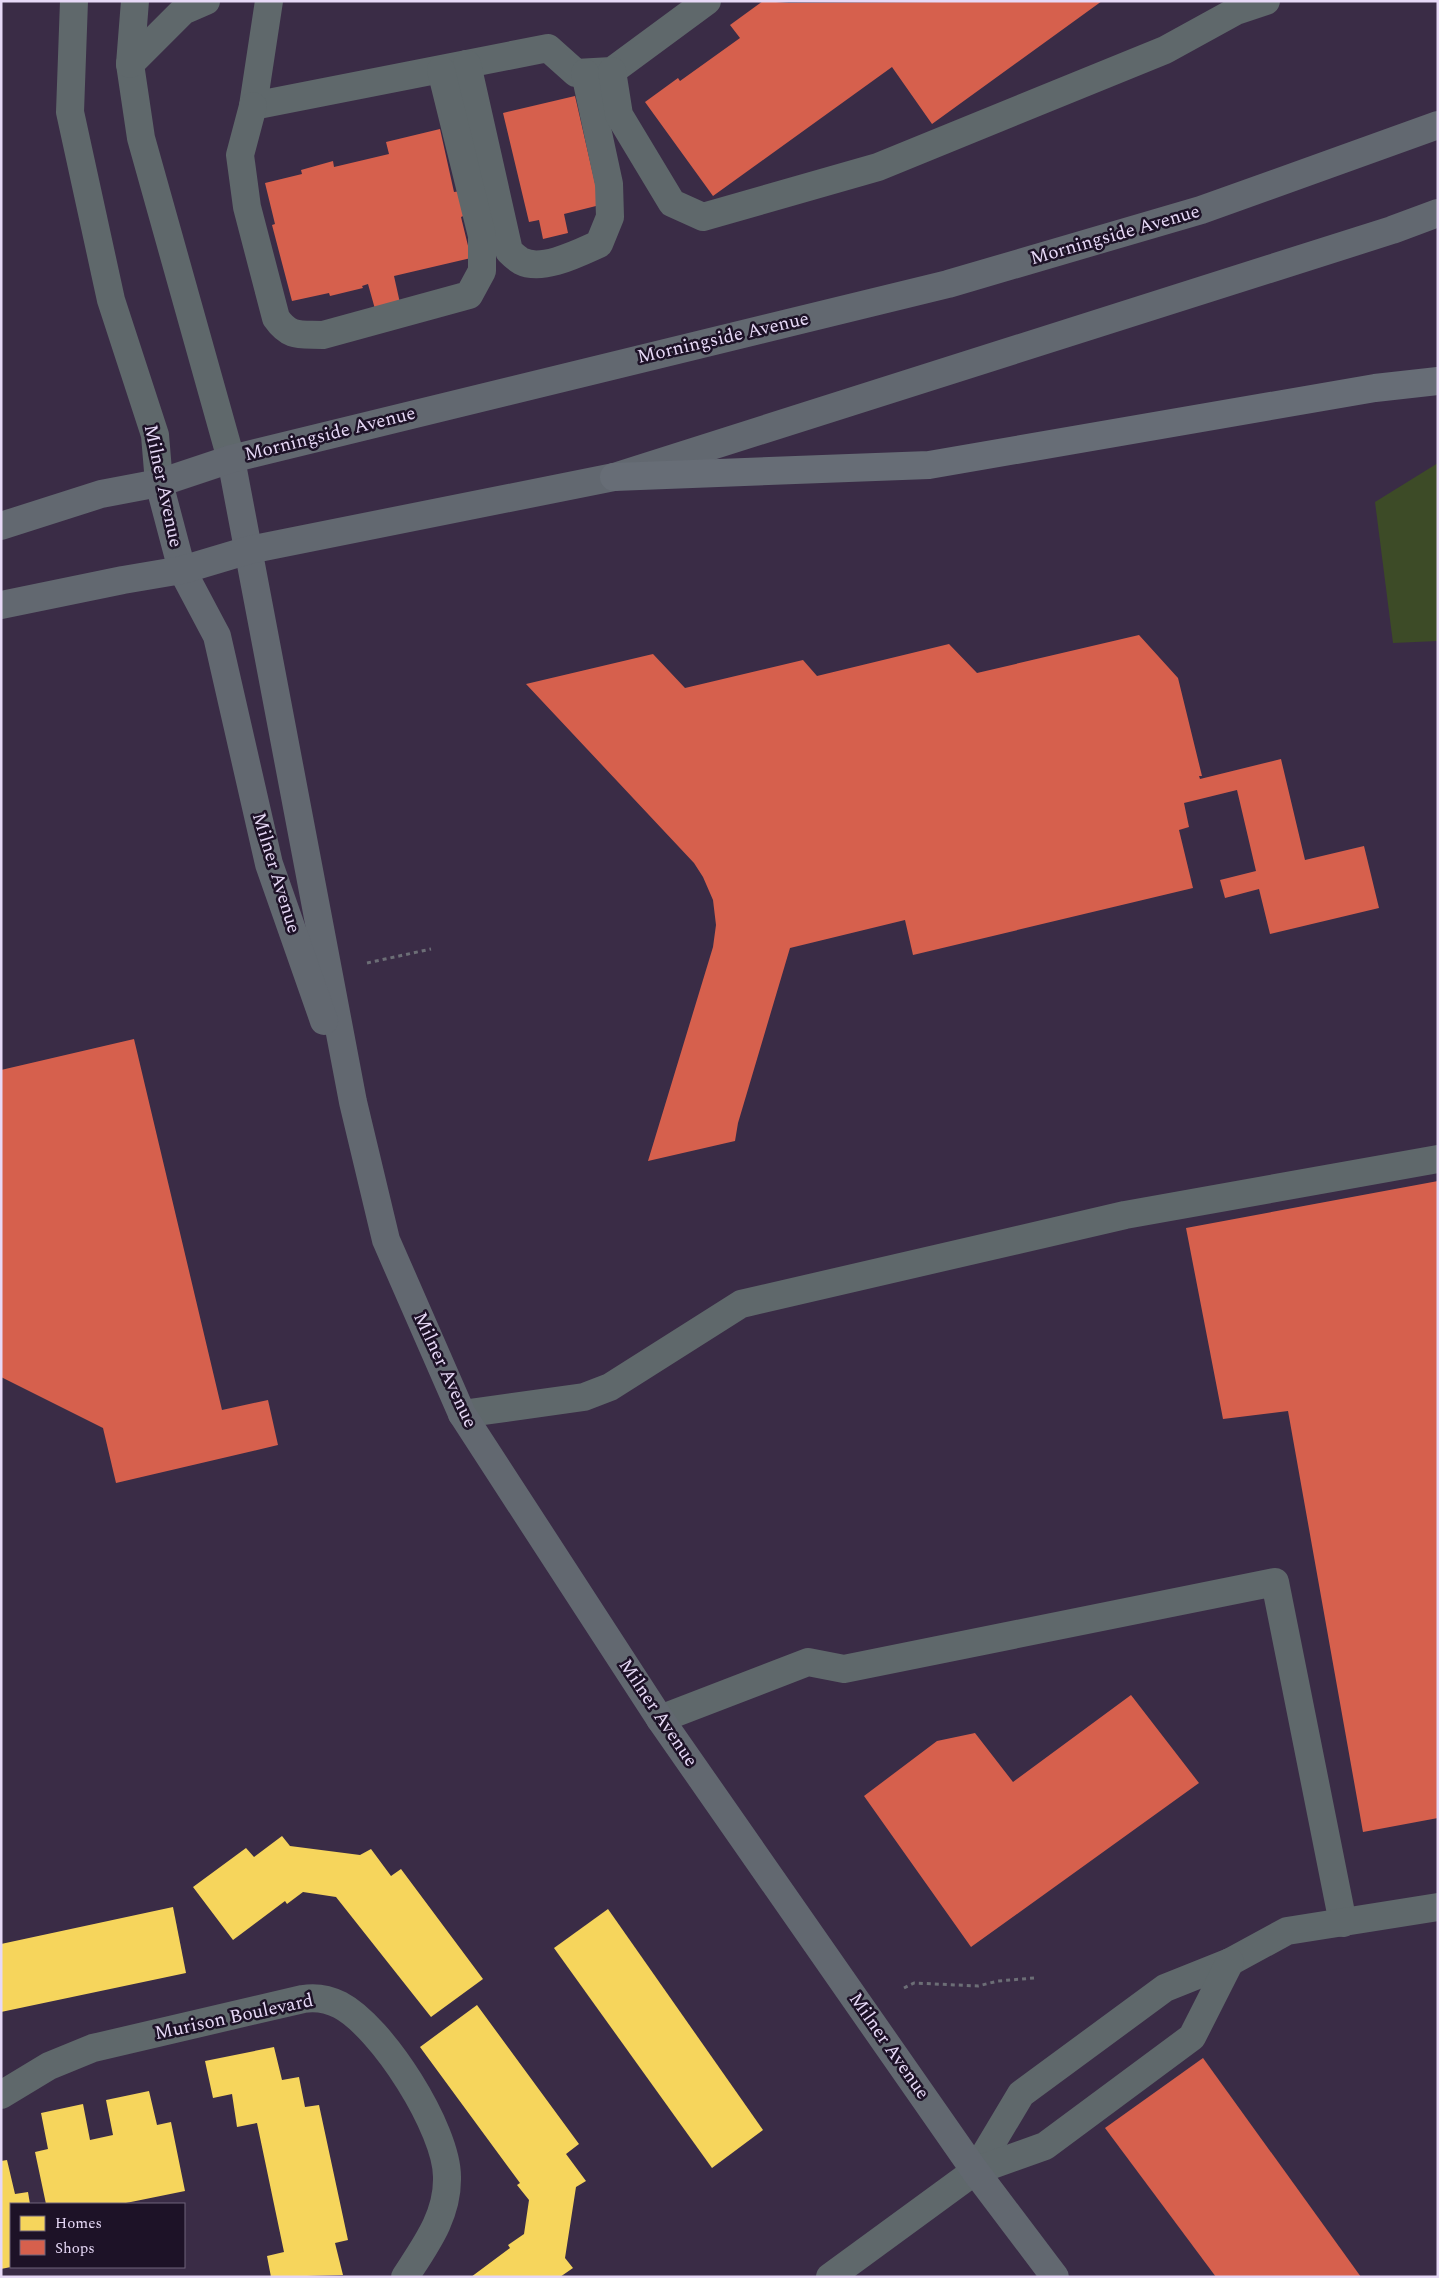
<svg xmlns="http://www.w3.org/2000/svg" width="1439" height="2278" font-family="Spectral,serif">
  <rect width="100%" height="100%" fill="#3a2c46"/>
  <path fill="#3d4b27" d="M1438 463V641L1393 643 1375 502Z"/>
  <g fill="#f6d55c">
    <path d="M282 1836 290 1846 360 1855 371 1849 391 1876 401 1869 483 1979 431 2017 336 1897 303 1892 287 1904 285 1901 233 1940 193 1887 246 1848 254 1857Z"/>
    <path d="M173 1907 186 1973 1 2012V1944Z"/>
    <path d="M608 1909 763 2130 712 2168 554 1948Z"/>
    <path d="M477 2005 579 2144 566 2154 586 2181 576 2187 565 2258 573 2268 560 2277H471L510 2248 508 2245 524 2234 529 2200 517 2185 520 2183 420 2047Z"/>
    <path d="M274 2047 282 2080 299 2077 305 2107 319 2105 348 2240 335 2243 343 2275 271 2277 267 2256 284 2252 257 2123 237 2127 232 2094 213 2098 205 2061Z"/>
    <path d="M149 2091 157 2125 171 2122 185 2191 121 2204H46L35 2152 48 2149 41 2113 83 2104 90 2140 113 2135 106 2100Z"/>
    <path d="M7 2160 15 2194 28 2192 30 2204H11V2267L1 2269V2161Z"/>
  </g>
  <g fill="#d6604d">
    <path d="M763 1 789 3 1102 1 932 124 892 67 713 196 645 102 678 78 680 81 740 38 730 25Z"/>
    <path d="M575 96 600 205 564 214 568 233 543 239 539 220 529 222 503 113Z"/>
    <path d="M440 129 454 192 461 191 470 213 461 217 471 258 394 276 400 303 375 309 368 284 362 286 363 288 330 296 329 293 292 301 272 225 275 224 265 183 302 174 301 170 333 161 334 167 389 154 386 142Z"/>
    <path d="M1139 635 1178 678 1202 776H1199L1200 779 1281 759 1305 860 1364 846 1379 908 1270 934 1259 889 1225 898 1220 880 1256 871 1237 790 1184 803 1189 827 1179 830 1193 888 913 955 905 920 790 948 738 1123 735 1141 648 1161 713 947 716 925 713 900 703 877 694 863 526 684 653 654 685 688 803 660 817 676 949 644 977 673Z"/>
    <path d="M134 1039 222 1410 268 1400 278 1445 116 1483 103 1428 1 1377V1070Z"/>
    <path d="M1438 1181V1818L1363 1832 1288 1411 1223 1419 1186 1228Z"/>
    <path d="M1131 1695 1199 1783 971 1947 864 1796 937 1741 975 1733 1013 1782Z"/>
    <path d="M1203 2058 1361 2277H1216L1105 2128Z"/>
  </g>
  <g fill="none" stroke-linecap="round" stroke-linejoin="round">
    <g stroke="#6c6e76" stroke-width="3" stroke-dasharray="4 4" stroke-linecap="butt">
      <path d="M367 963 431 949"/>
      <path d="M904 1988 914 1983 978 1986 998 1981 1034 1978"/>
    </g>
    <g stroke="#5f686b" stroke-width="28">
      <path d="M74 1 70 112 111 300 155 435 159 483"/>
      <path d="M135 1 130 64 141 138 231 459"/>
      <path d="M269 1 253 106 548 48 576 73 612 71 707 1"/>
      <path d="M130 64 183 11 206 1"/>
      <path d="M467 64 509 251C512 254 516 258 521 261 542 272 579 253 599 244L610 217 609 184 585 73"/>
      <path d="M612 71 619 115 672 203 703 217 878 167 1165 50 1236 11 1266 1"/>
      <path d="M253 106 240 155 247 207 276 318C290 338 300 334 323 335L469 295 482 271V236L441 70"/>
      <path d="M462 1414 584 1397 610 1387 741 1304 1125 1215 1438 1159"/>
      <path d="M660 1719 808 1662 844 1669 1275 1582 1343 1923"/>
      <path d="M1 2095 49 2066 93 2048 303 1999C315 1997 328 1999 340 2005 382 2027 447 2129 447 2177 448 2216 425 2246 405 2277"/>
      <path d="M975 2171 1021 2094 1165 1988 1230 1962 1287 1931 1438 1907"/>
      <path d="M830 2277 975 2171 1045 2146 1192 2037 1230 1962"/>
    </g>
    <g stroke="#626870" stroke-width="28">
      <path d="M231 459 353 1102 386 1240 462 1414 660 1719 975 2171 1055 2277"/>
      <path d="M159 483 182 570 217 636 269 864 324 1021"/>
      <path d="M1 526 101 494 159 483 231 459 948 284 1201 210 1438 125"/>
      <path d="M1 605 123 580 182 570 249 550 614 477 1392 230 1438 213"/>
    </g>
    <path stroke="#676d76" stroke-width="28" d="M614 477 929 465 1375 388 1438 381"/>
  </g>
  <g text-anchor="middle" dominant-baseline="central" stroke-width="5" stroke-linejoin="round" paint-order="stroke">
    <g font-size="19" fill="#e7d9f7" stroke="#1d1227">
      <text transform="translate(1115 235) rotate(-16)">Morningside Avenue</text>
      <text transform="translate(723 338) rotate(-13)">Morningside Avenue</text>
      <text transform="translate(330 434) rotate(-14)">Morningside Avenue</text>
      <text transform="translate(163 486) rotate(78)">Milner Avenue</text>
      <text transform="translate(276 873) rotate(73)">Milner Avenue</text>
      <text transform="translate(445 1370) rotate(65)">Milner Avenue</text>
      <text transform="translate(658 1713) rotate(56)">Milner Avenue</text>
      <text transform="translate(234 2017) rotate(-12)">Murison Boulevard</text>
      <text transform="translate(889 2046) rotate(55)">Milner Avenue</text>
    </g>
  </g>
  <rect width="1439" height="2278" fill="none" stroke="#e7d9f7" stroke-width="5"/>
  <rect x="10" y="2203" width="175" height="65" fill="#1d1227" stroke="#6e627a"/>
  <rect x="20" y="2216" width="25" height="15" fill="#f6d55c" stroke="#6e627a"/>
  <text x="55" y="2228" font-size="15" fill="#e7d9f7">Homes</text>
  <rect x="20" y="2240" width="25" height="15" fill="#d6604d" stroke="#6e627a"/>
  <text x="55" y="2253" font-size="15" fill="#e7d9f7">Shops</text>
</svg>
